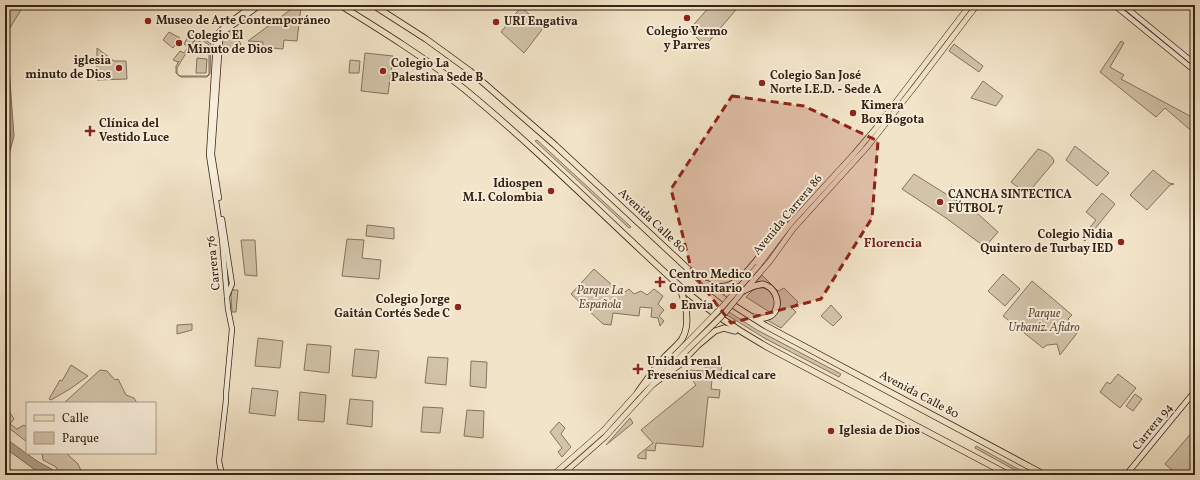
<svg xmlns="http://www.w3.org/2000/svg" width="1200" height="480" font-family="Vollkorn,serif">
  <rect width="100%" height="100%" fill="#f2e4c8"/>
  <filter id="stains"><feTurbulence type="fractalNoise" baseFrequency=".005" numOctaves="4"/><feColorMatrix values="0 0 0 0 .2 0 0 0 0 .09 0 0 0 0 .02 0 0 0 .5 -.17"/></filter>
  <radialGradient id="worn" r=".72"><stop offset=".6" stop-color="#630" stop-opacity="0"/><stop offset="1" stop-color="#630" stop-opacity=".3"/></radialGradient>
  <g fill="#d2c3a9" stroke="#84735e" fill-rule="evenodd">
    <path d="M5 5H24L5 36Z"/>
    <path d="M297 5H327L326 9 301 6 297 41 284 40 283 49 263 47V42L248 41Z"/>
    <path d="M711 5H740L705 46 689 30Z"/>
    <path d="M521 7 544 27 524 53 501 32Z"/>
    <path d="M231 29 241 44 237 48H231L221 45 224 35Z"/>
    <path d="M169 32 180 38 173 48 163 40Z"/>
    <path d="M190 33 194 36 199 35 211 44 210 74 207 77H181L176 73V66L179 61 178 62 173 60 180 51 184 53 188 47 184 44ZM197 36 209 45V74L207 76H179L177 73V68L189 48 195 52 202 43 196 39 191 46Z"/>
    <path d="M1121 41 1124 43 1110 67 1124 75 1121 79 1190 116 1193 113 1195 114V134L1165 108 1156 117 1100 72Z"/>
    <path d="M954 44 983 66 979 72 949 51Z"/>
    <path d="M97 48 114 61H126L127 79 97 80Z"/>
    <path d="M365 53 393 56 388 94 361 91Z"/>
    <path d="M197 58 207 59 206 73H196Z"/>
    <path d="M350 60 360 61 359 73H349Z"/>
    <path d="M983 81 1003 96 996 106 971 98Z"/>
    <path d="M537 140 631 227 629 228 535 141Z"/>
    <path d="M1075 146 1109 173 1097 186 1066 160Z"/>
    <path d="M1038 149C1044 151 1053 155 1054 162L1027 194 1011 182Z"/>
    <path d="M1153 170 1169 183 1174 184 1170 185 1147 210 1130 195Z"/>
    <path d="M914 174 978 214 998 232 985 247 946 218 902 189Z"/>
    <path d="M1102 193 1115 204 1085 241 1081 238 1096 220 1086 212Z"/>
    <path d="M367 225 394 228V239L366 236Z"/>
    <path d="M347 239 364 240 362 258 381 260 379 279 342 276Z"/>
    <path d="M241 240H255L257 276 245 275Z"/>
    <path d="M594 269 622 294 629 289 634 294 641 291 647 295 654 289 663 296 658 304 664 310 659 316 664 321 660 326 658 318 651 317 652 308 640 307 639 316 613 313 611 325 603 324 571 294Z"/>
    <path d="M1003 274 1020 289 1005 306 988 291Z"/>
    <path d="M762 275 778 291 784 288 798 302 792 308 796 312 781 328 767 320C792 313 778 277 756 282Z"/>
    <path d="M1032 281 1072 315 1068 319 1074 330 1081 328 1060 355 1057 344 1047 345 1043 348 1003 316Z"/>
    <path d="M758 288C769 287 772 293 776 302L771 313 746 297 753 290Z"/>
    <path d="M232 290H238L236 312H232L231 296Z"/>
    <path d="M831 305 842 317 833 326 821 316Z"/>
    <path d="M729 312 757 330 841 374 839 377 766 339 727 315Z"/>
    <path d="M192 324V330L177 334V325Z"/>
    <path d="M258 338 283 341 280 368 255 366Z"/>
    <path d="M307 344 331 346 329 373 304 370Z"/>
    <path d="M355 349 379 351 376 378 352 376Z"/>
    <path d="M428 357 448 358 446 385 425 383Z"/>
    <path d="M471 361 487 362 486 388 470 386Z"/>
    <path d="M707 362 722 363 720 380H712L711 389 720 390 719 398 708 397 703 447 656 443 655 451 646 450V459L638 458V455L653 443 641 430 696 385 686 372 688 370 705 371Z"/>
    <path d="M71 365 88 376 70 389 51 400 49 399 60 380 62 381Z"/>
    <path d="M100 370 107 371 115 380 118 379 126 395 134 398 137 403H64Z"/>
    <path d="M1118 374 1136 388 1120 408 1100 392 1107 382 1110 384Z"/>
    <path d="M252 388 278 391 275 416 249 413Z"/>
    <path d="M300 392 326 395 324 422 298 420Z"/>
    <path d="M1135 394 1142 399 1133 411 1126 406Z"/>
    <path d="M350 399 373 401 372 427 347 424Z"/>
    <path d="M5 405 14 419 10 424 17 429 24 425 27 428V442L5 425Z"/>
    <path d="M423 407 443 408 440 433 421 432Z"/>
    <path d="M467 410 484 411 483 438 464 436Z"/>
    <path d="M630 418 633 423 606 445Z"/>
    <path d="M559 422 565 428 561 434 571 447 562 457 558 452 562 448 550 432Z"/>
    <path d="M1193 431 1195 433V475H1178L1165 464Z"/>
    <path d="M976 446 1029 475H1024L975 448Z"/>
    <path d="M42 453H66L78 464 83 475H61L56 467 43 460Z"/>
  </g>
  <g fill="#b2a28a" stroke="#806f5a">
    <path d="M5 54 9 68 14 136 5 170Z"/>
    <path d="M5 438 37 461 53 470 57 475H42L5 448Z"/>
  </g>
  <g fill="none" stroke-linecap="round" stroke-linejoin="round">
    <path stroke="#74624e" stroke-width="1" d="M5 69 10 135 5 156"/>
    <defs>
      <g id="secondary">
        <path d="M1114 5 1195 71"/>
        <path d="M1123 5 1195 64"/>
        <path d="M219 198 212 154 220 41 225 31 260 5"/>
        <path d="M222 219 232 284 227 296"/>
        <path d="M222 475 219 461 226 400V394L232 329 228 309 222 239 209 155 214 74 216 42 219 32 225 26 253 5"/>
        <path d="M1126 475 1195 391"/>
      </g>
      <g id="primary">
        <path d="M758 266 790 224 854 154 876 128 970 5"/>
        <path d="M744 291 770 261 793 229 868 146 916 85 977 5"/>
        <path d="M663 374 673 364"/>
        <path d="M553 475 603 431 638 392 669 361"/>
        <path d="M562 475 605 437 656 381"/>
      </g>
      <g id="trunk">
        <path d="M340 5C382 31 424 57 463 88 540 151 610 223 684 290 710 312 739 331 769 348L1009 475"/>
        <path d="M373 5 426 39 470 71 555 145 701 281 725 300 766 326 1045 475"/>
        <path d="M705 283C714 286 721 288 729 285 744 280 760 255 770 243 776 236 783 230 790 224"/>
        <path d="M743 291 754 286 763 284C785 291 781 325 754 317"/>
        <path d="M653 384 679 365 697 346 715 331 724 328 735 331"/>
        <path d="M638 392C646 381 654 369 663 359 669 352 677 346 682 339 691 324 686 302 679 287"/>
      </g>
    </defs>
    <use href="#secondary" stroke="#352313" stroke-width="6"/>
    <use href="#primary" stroke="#352313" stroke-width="6"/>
    <use href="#trunk" stroke="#352313" stroke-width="7"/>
    <use href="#secondary" stroke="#f7eddb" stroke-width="4.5"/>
    <use href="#primary" stroke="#f2e4c8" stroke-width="5"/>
    <use href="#trunk" stroke="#f2e4c8" stroke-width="5.5"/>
    <defs>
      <g id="primary-bridge">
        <path d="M669 361 722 307 758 266"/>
        <path d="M673 364 724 314 743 291"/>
      </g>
    </defs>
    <use href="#primary-bridge" stroke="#352313" stroke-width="6" stroke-linecap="butt"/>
    <use href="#primary-bridge" stroke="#f2e4c8" stroke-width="5"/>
  </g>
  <path fill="#8f2418" fill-opacity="0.2" stroke="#8f2418" stroke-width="3" stroke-dasharray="8 5" stroke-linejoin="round" d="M732 96 804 106 878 141 872 218 821 299 731 323 692 272 671 189Z"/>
  <g fill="#8f2418" stroke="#f7eddb" stroke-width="1.5">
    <circle cx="687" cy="18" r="4"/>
    <circle cx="148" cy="21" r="4"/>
    <circle cx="496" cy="22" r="4"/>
    <circle cx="179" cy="43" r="4"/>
    <circle cx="119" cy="68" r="4"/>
    <circle cx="383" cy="71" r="4"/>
    <circle cx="762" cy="83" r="4"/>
    <circle cx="853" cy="113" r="4"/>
    <path d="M88 125h4v4h4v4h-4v4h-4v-4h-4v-4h4z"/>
    <circle cx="551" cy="191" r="4"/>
    <circle cx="940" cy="202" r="4"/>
    <circle cx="1121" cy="242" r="4"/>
    <path d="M658 276h4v4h4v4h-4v4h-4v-4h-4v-4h4z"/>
    <circle cx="673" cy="306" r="4"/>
    <circle cx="458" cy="307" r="4"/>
    <path d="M636 363h4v4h4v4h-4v4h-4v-4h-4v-4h4z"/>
    <circle cx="831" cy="431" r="4"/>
  </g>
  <g text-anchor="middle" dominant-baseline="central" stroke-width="4" stroke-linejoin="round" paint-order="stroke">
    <g font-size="12" font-weight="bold" fill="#352313" stroke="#f7eddb" text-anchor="start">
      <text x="156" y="21">Museo de Arte Contemporáneo</text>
      <text x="504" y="22">URI Engativa</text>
      <text x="687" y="32" text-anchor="middle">Colegio Yermo<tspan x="687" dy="14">y Parres</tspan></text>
      <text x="187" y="36">Colegio El<tspan x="187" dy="14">Minuto de Dios</tspan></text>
      <text x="111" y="61" text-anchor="end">iglesia<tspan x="111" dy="14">minuto de Dios</tspan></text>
      <text x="391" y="64">Colegio La<tspan x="391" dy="14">Palestina Sede B</tspan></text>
      <text x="770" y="76">Colegio San José<tspan x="770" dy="14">Norte I.E.D. - Sede A</tspan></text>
      <text x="861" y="106">Kimera<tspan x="861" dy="14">Box Bogota</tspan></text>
      <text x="99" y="124">Clínica del<tspan x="99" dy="14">Vestido Luce</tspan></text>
      <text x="543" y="184" text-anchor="end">Idiospen<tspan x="543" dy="14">M.I. Colombia</tspan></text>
      <text x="948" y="195">CANCHA SINTECTICA<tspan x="948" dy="14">FÚTBOL 7</tspan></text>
      <text x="1113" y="235" text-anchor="end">Colegio Nidia<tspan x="1113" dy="14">Quintero de Turbay IED</tspan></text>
      <text x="669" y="275">Centro Medico<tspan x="669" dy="14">Comunitario</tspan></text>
      <text x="450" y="300" text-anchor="end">Colegio Jorge<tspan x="450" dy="14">Gaitán Cortés Sede C</tspan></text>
      <text x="681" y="306">Envía</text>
      <text x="647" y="362">Unidad renal<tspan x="647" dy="14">Fresenius Medical care</tspan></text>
      <text x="839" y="431">Iglesia de Dios</text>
    </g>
    <g font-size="12" fill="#352313" stroke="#f7eddb">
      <text transform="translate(788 215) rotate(-50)">Avenida Carrera 86</text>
      <text transform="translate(652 221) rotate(43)">Avenida Calle 80</text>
      <text transform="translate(214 263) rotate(-96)">Carrera 76</text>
      <text transform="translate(919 395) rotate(28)">Avenida Calle 80</text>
      <text transform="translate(1153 427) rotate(-51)">Carrera 94</text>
    </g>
    <g font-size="12" font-style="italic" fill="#5c4b38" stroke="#f7eddb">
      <text x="600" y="291">Parque La<tspan x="600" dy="14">Española</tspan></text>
      <text x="1044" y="314">Parque<tspan x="1044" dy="14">Urbaniz. Afidro</tspan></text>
    </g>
    <g font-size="13" font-weight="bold" fill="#7a1f14" stroke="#f7eddb">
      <text x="893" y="244">Florencia</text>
    </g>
  </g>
  <rect width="1200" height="480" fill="none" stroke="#f2e4c8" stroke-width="20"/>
  <rect x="6" y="6" width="1188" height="468" fill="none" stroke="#352313" stroke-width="2"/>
  <rect x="10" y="10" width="1180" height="460" fill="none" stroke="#352313"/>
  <rect x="26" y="402" width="130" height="52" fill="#f7eddb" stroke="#a99c8b"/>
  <rect x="34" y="415" width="20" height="6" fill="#f2e4c8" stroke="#a99c8b"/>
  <text x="62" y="422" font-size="12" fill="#352313">Calle</text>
  <rect x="34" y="432" width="20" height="12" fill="#d2c3a9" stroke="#a99c8b"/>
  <text x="62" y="442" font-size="12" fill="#352313">Parque</text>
  <rect width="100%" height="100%" filter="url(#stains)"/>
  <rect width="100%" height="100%" fill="url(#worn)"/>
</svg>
